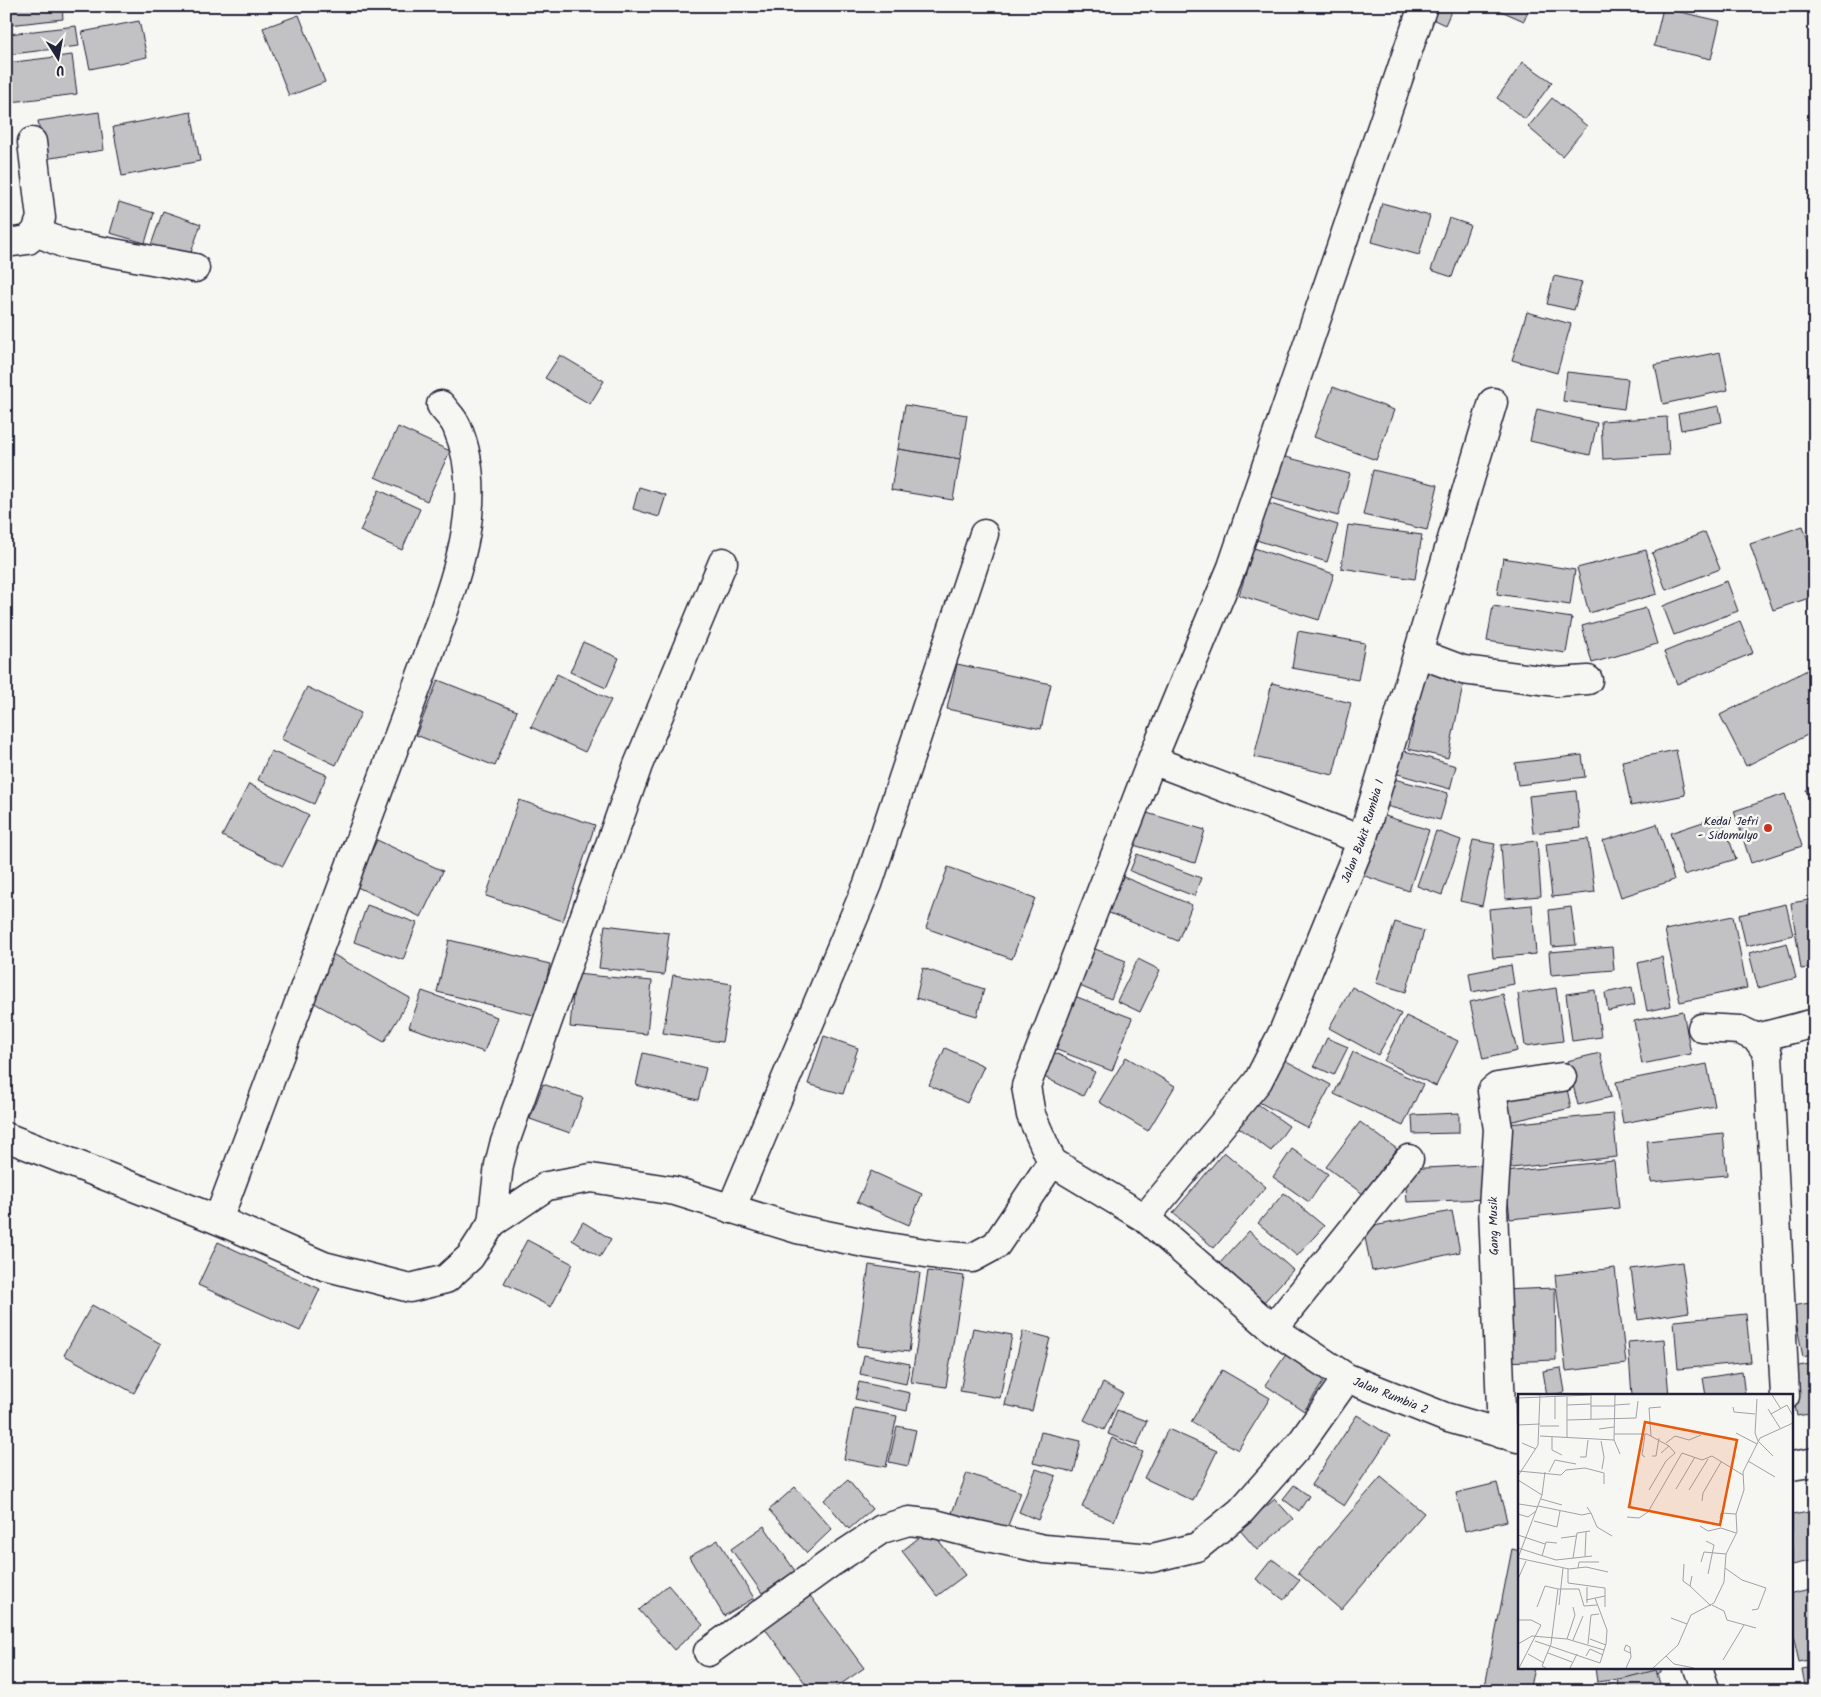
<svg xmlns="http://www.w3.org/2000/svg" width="1821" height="1697" font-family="Kalam,sans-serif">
  <rect width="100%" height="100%" fill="#f6f6f2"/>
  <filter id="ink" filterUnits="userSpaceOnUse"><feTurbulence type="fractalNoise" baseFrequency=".02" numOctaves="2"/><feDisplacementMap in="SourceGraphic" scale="10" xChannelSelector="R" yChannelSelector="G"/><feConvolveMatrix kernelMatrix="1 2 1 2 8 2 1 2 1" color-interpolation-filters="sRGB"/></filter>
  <g filter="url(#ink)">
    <g fill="#c2c2c4" stroke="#22223b">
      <path d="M7 6H62L63 19 9 25Z"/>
      <path d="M1414 6H1452L1453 7 1445 25 1413 10Z"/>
      <path d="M1490 6H1530L1524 21Z"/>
      <path d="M1663 8 1720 21 1711 59 1654 46Z"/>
      <path d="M299 15 325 82 289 96 263 28Z"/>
      <path d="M139 21 147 57 90 69 82 32Z"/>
      <path d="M76 26 79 46 12 54 9 34Z"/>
      <path d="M72 55 77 94 11 102 6 63Z"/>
      <path d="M1523 62 1552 82 1525 119 1497 98Z"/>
      <path d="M1552 98 1587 126 1562 156 1528 127Z"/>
      <path d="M99 112 104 150 44 159 38 121Z"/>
      <path d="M191 112 200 161 122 176 113 127Z"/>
      <path d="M119 202 154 213 145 243 110 233Z"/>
      <path d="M1382 203 1430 216 1419 255 1372 242Z"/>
      <path d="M163 211 201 224 188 261 150 248Z"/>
      <path d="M1449 218 1470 225 1452 277 1431 270Z"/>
      <path d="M1554 276 1582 282 1574 310 1547 304Z"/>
      <path d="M1527 312 1571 324 1557 373 1512 360Z"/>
      <path d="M1720 352 1728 390 1663 404 1655 365Z"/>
      <path d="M560 355 604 381 590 404 545 378Z"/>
      <path d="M1567 372 1628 379 1624 409 1563 401Z"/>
      <path d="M1333 387 1394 410 1376 460 1314 437Z"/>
      <path d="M905 405 967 415 960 459 898 449Z"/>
      <path d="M1719 406 1722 422 1681 430 1678 414Z"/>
      <path d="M1537 409 1597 423 1590 455 1530 441Z"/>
      <path d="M1667 417 1669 455 1603 459 1601 421Z"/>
      <path d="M398 427 450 451 427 501 375 477Z"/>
      <path d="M898 449 960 459 953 500 891 490Z"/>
      <path d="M1282 456 1350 474 1338 516 1271 498Z"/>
      <path d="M1373 470 1438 485 1427 530 1363 515Z"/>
      <path d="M639 487 666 495 659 517 633 509Z"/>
      <path d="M379 490 420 509 402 550 360 531Z"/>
      <path d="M1264 502 1338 525 1327 562 1253 539Z"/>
      <path d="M1348 525 1422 535 1415 579 1341 568Z"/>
      <path d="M1803 526 1815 561V596L1773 610 1750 544Z"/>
      <path d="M1705 532 1720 569 1666 590 1652 553Z"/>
      <path d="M1254 548 1334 574 1319 620 1239 595Z"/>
      <path d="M1646 550 1657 594 1589 613 1577 568Z"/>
      <path d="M1503 558 1575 570 1570 605 1497 594Z"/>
      <path d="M1727 581 1738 611 1674 635 1663 606Z"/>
      <path d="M1493 606 1572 618 1566 653 1487 641Z"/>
      <path d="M1646 608 1657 644 1592 663 1582 626Z"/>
      <path d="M1740 621 1753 653 1677 684 1664 652Z"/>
      <path d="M1298 631 1365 643 1358 680 1292 668Z"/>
      <path d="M583 642 619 658 606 688 570 672Z"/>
      <path d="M957 664 1051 684 1041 729 947 709Z"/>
      <path d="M1815 666V731L1746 766 1720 715Z"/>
      <path d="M1425 668 1465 676 1448 758 1408 749Z"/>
      <path d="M557 674 611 700 585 752 531 727Z"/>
      <path d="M438 680 517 711 495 766 416 735Z"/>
      <path d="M1272 683 1351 703 1333 775 1254 757Z"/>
      <path d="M307 687 361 713 336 765 281 739Z"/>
      <path d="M1398 749 1456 766 1450 789 1391 772Z"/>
      <path d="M1676 750 1685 795 1631 806 1622 761Z"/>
      <path d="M271 751 327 775 314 804 258 780Z"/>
      <path d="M1582 755 1585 777 1518 785 1515 763Z"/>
      <path d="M1394 779 1448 793 1440 820 1386 806Z"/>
      <path d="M249 784 309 815 283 866 222 836Z"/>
      <path d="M1815 787V817L1806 790Z"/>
      <path d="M1576 791 1580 828 1533 833 1529 796Z"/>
      <path d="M1785 794 1802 846 1751 863 1734 811Z"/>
      <path d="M519 800 595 825 563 921 486 896Z"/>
      <path d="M1140 811 1205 830 1195 863 1130 844Z"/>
      <path d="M1382 815 1429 830 1409 891 1362 875Z"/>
      <path d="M1721 816 1736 859 1684 875 1670 833Z"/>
      <path d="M1657 824 1674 880 1621 897 1603 841Z"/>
      <path d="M1436 831 1461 840 1442 895 1417 886Z"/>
      <path d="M1588 839 1595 892 1552 897 1546 844Z"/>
      <path d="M377 840 443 871 421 917 355 886Z"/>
      <path d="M1473 840 1495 844 1482 906 1460 901Z"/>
      <path d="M1537 841 1541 896 1505 899 1501 845Z"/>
      <path d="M1137 854 1201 878 1194 896 1130 871Z"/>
      <path d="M948 867 1035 898 1012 959 926 928Z"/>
      <path d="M1116 874 1192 905 1178 941 1102 910Z"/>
      <path d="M1815 899V967L1801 969 1791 903Z"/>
      <path d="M1786 904 1793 935 1746 946 1739 915Z"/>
      <path d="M367 905 417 923 403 960 354 942Z"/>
      <path d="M1532 905 1536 954 1493 958 1489 909Z"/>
      <path d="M1571 907 1576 945 1552 947 1549 910Z"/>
      <path d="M1733 916 1747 988 1680 1002 1665 930Z"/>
      <path d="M1395 922 1424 931 1406 992 1376 983Z"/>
      <path d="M605 925 669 933 664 975 599 968Z"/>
      <path d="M449 940 550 964 538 1016 437 992Z"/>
      <path d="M1787 943 1796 978 1758 988 1749 953Z"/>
      <path d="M1090 947 1126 961 1111 999 1075 984Z"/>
      <path d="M1612 947 1614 970 1551 975 1549 952Z"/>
      <path d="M327 951 410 998 384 1042 302 996Z"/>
      <path d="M1662 957 1671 1006 1647 1011 1638 963Z"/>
      <path d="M1138 959 1160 970 1140 1012 1117 1001Z"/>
      <path d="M1511 965 1514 984 1472 992 1469 973Z"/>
      <path d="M923 968 984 989 977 1016 916 998Z"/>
      <path d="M575 974 652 981 647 1034 570 1027Z"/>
      <path d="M673 975 732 984 722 1042 663 1033Z"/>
      <path d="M1352 987 1401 1014 1378 1055 1329 1028Z"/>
      <path d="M1632 987 1635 1005 1608 1011 1605 993Z"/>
      <path d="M1556 988 1563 1041 1525 1046 1518 994Z"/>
      <path d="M1595 990 1601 1037 1572 1041 1566 994Z"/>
      <path d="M422 991 497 1017 484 1052 409 1027Z"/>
      <path d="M1069 994 1132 1018 1112 1071 1049 1047Z"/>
      <path d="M1503 994 1517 1051 1483 1059 1470 1002Z"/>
      <path d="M1683 1011 1691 1054 1642 1064 1634 1021Z"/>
      <path d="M1406 1016 1458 1041 1436 1086 1384 1061Z"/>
      <path d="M824 1036 858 1048 843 1094 808 1084Z"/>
      <path d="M1327 1038 1348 1047 1334 1075 1314 1066Z"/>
      <path d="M945 1048 984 1066 967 1103 929 1085Z"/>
      <path d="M1051 1051 1095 1072 1083 1096 1040 1075Z"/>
      <path d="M1353 1052 1423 1084 1403 1126 1334 1094Z"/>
      <path d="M643 1053 706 1068 698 1100 636 1085Z"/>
      <path d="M1600 1053 1611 1097 1578 1105 1567 1061Z"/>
      <path d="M1277 1056 1331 1085 1308 1128 1253 1099Z"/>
      <path d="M1126 1057 1175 1086 1148 1131 1099 1102Z"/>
      <path d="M1707 1064 1715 1106 1623 1123 1616 1082Z"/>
      <path d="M1565 1079 1571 1108 1509 1122 1502 1094Z"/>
      <path d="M543 1084 583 1098 570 1133 530 1119Z"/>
      <path d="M1252 1100 1289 1126 1271 1151 1234 1124Z"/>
      <path d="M1459 1113V1133L1413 1134 1412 1115Z"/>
      <path d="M1613 1114 1617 1157 1511 1168 1508 1124Z"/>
      <path d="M1360 1122 1397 1149 1363 1194 1326 1167Z"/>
      <path d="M1723 1133 1727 1175 1651 1182 1647 1141Z"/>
      <path d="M1292 1149 1328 1174 1309 1202 1273 1177Z"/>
      <path d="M1224 1152 1266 1187 1214 1248 1173 1213Z"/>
      <path d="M1614 1161 1619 1208 1510 1219 1505 1172Z"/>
      <path d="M1485 1165 1487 1199 1407 1202 1405 1169Z"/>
      <path d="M871 1171 922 1194 909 1225 857 1202Z"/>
      <path d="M1284 1193 1324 1226 1297 1256 1258 1223Z"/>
      <path d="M1452 1211 1460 1252 1372 1271 1363 1228Z"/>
      <path d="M583 1222 611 1239 600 1257 572 1240Z"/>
      <path d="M1249 1231 1293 1270 1264 1302 1220 1263Z"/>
      <path d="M527 1240 573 1264 551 1307 504 1283Z"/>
      <path d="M218 1242 320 1289 300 1331 198 1285Z"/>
      <path d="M1682 1262 1689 1312 1638 1320 1631 1269Z"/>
      <path d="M869 1265 920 1273 909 1352 857 1346Z"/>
      <path d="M1615 1268 1626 1364 1566 1371 1555 1275Z"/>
      <path d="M928 1271 964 1276 946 1387 911 1382Z"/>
      <path d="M1555 1288 1556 1360 1502 1362 1501 1290Z"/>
      <path d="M1815 1302V1354L1803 1357 1793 1306Z"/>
      <path d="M92 1305 161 1344 134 1393 64 1355Z"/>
      <path d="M1746 1314 1751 1362 1678 1369 1674 1321Z"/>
      <path d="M973 1328 1012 1335 1000 1398 960 1391Z"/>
      <path d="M1023 1331 1050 1338 1032 1411 1005 1405Z"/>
      <path d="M1664 1339 1669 1396H1632L1628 1342Z"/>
      <path d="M1291 1347 1330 1372 1304 1411 1265 1385Z"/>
      <path d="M864 1355 910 1364 906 1384 860 1374Z"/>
      <path d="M1815 1363V1413L1797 1416 1788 1368Z"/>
      <path d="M1561 1368 1565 1392 1547 1396 1543 1371Z"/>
      <path d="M1222 1370 1270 1398 1238 1450 1191 1422Z"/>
      <path d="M1742 1372 1745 1396H1706L1703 1378Z"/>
      <path d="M859 1382 910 1393 907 1411 855 1399Z"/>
      <path d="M1103 1383 1123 1393 1104 1430 1084 1420Z"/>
      <path d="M854 1408 897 1416 886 1467 844 1459Z"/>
      <path d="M1117 1410 1147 1421 1137 1445 1108 1434Z"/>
      <path d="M1357 1415 1390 1436 1344 1506 1311 1485Z"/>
      <path d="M897 1426 916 1430 908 1466 889 1462Z"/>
      <path d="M1168 1429 1217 1451 1193 1501 1144 1478Z"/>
      <path d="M1041 1432 1081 1441 1074 1472 1033 1463Z"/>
      <path d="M1112 1438 1143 1452 1114 1521 1082 1507Z"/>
      <path d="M1036 1469 1056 1476 1038 1520 1019 1512Z"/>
      <path d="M967 1473 1021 1492 1004 1536 950 1518Z"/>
      <path d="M1381 1477 1424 1513 1341 1610 1298 1573Z"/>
      <path d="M848 1480 872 1509 849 1529 824 1500Z"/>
      <path d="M1497 1483 1507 1521 1465 1531 1456 1493Z"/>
      <path d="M1294 1485 1309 1496 1299 1511 1283 1499Z"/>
      <path d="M795 1487 832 1529 807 1553 769 1510Z"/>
      <path d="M1275 1499 1293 1519 1257 1550 1239 1529Z"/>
      <path d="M1809 1512 1815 1547V1560L1792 1565V1515Z"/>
      <path d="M764 1526 795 1571 762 1593 731 1549Z"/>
      <path d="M930 1529 965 1575 937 1596 902 1551Z"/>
      <path d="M718 1540 754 1598 724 1616 689 1557Z"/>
      <path d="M1512 1549 1520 1551V1668H1534L1529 1691H1484Z"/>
      <path d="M1272 1559 1300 1580 1284 1600 1256 1579Z"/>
      <path d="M668 1585 703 1625 674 1650 639 1610Z"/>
      <path d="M1815 1588V1659L1799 1662 1792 1631V1593Z"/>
      <path d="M808 1593 864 1668 831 1691H811L763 1626Z"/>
      <path d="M1815 1667V1684L1805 1686 1802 1669Z"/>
      <path d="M1595 1668H1661V1673L1597 1682Z"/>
      <path d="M1656 1670 1662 1691H1620L1617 1680Z"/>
      <path d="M1610 1685 1612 1691H1588Z"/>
    </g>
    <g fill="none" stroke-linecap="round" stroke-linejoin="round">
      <defs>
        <g id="minor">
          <path d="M36 232 65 244 195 268"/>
          <path d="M6 243 28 240 36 232 41 218 32 142"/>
          <path d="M1418 653 1463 670 1557 682 1588 680"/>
          <path d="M1152 760 1362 840"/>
          <path d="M1702 1028 1740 1030 1757 1038 1768 1054 1785 1396"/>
          <path d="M1757 1038 1815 1023"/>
          <path d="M6 1137 218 1220 324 1266 410 1288 446 1279 470 1257 492 1223 547 1186 591 1178 675 1191 797 1229 869 1244 938 1255 972 1258 996 1245 1052 1162 1031 1115 1026 1086 1152 760 1232 567 1423 6"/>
          <path d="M1052 1162 1145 1218 1273 1329 1409 1159"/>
          <path d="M731 1209 868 884 984 534"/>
          <path id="s1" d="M1145 1218 1258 1081 1284 1030 1362 840 1493 402"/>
          <path d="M218 1220 425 665C450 591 490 504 457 427 454 419 446 412 441 405"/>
          <path d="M492 1223 499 1165 504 1145 638 765 723 562"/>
          <path id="s2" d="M1273 1329 1347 1378 1445 1417 1518 1438"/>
          <path d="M1502 1434 1493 1208 1498 1129 1492 1091 1497 1087 1562 1077"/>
          <path d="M1792 1466 1815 1462"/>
          <path d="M708 1652 832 1562 882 1529 909 1521 935 1524 978 1535 1044 1549 1152 1558 1197 1547 1241 1511 1301 1443 1347 1378"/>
          <path d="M1698 1668 1706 1691"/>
        </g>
      </defs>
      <use href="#minor" stroke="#22223b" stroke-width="31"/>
      <use href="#minor" stroke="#f6f6f2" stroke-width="28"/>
    </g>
  </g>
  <circle fill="#c8321e" stroke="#f6f6f2" stroke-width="2" cx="1768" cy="828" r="5"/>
  <g text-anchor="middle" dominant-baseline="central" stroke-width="5" stroke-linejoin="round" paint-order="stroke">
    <g font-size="12" fill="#22223b" stroke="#f6f6f2" text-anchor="end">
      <text x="1758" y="821">Kedai Jefri<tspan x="1758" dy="14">- Sidomulyo</tspan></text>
    </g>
    <g font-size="12" fill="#22223b" stroke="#f6f6f2">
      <text stroke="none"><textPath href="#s1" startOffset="449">Jalan Bukit Rumbia I</textPath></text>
      <text transform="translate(1494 1226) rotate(-91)">Gang Musik</text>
      <text stroke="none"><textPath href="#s2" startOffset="136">Jalan Rumbia 2</textPath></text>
    </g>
  </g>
  <g transform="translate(1518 1394)">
    <rect width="275" height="275" fill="#f6f6f2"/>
    <path fill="none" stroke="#a1a1a9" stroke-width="1" d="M97 1 96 46 102 60M254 1 263 15M37 2V25M0 4 72 1M239 5 237 39 240 47 255 62M49 11 73 10M97 11 112 10M73 12H97M215 13 216 18 237 20M250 15 262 34M253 20 269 11 275 22M73 25V1M49 26 118 24 120 7M0 31 22 30M22 32H41M81 35 96 33M218 39 239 50M96 40H129L151 52M127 40 124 61 127 63M22 42 96 46M133 42 131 14 143 13M34 43V56L44 61M49 44V3M83 47 86 63 84 75M4 49 18 55M148 49 157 42 171 46 183 41M143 59 151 52 157 59M134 62H138L141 44M62 63H68L70 46M230 67 257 83M0 77 43 81 48 76 67 74 86 79V90M31 78 37 66 58 70M0 82 20 51 22 1M0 86 24 101M158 95 177 63M131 96 148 67 157 59M171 96 190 65M23 105 44 111M184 107 185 99 203 68M1 110 20 113M20 112 64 121 73 119 69 113M73 119 79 133 94 142M0 120 10 123 18 117M109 123 121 124 130 118 164 59 184 66 194 62 225 81M202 124 203 119 218 120M16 127 39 133 42 117M182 132 190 137 203 134 218 139M0 141 27 150M43 144 58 142M188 147 196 151 190 180M0 154 38 166 74 162M24 162 28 148 39 149M67 162 68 138M0 164 51 175 68 173 90 178M0 164 24 101 27 78M55 164 59 139 72 137M183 168 186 158 208 160M166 170 165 187 172 192M60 174 61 168H81M207 174 224 186 248 194 240 215 234 216M50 175V189L87 194V213M174 182 172 192 193 212M0 185 8 167M69 193V209M68 206 87 202M41 211 45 174M194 211 206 217 209 226 238 234M19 213 27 192 40 195M153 224 169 230M0 226H13L23 231 1 274M49 245 86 256M72 245 88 251M55 246 65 222M17 247 82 269 88 250 89 236 77 204M0 250 14 242 49 245 57 221 55 213M70 250 73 221 81 220M30 259 54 268M10 260 26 269M68 262 72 255 85 261M148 262 156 270 176 274M205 266 226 231M28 274 24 272 33 250 40 195H61L66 212 79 211M52 274 59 260M108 274 113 263 112 253 108 251 106 256 112 259M135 274 160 251 173 221 196 209 206 188 208 160 219 138 218 120 226 96 225 78 242 44 275 29"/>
    <path fill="#e8590c" fill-opacity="0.15" stroke="#e8590c" stroke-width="2.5" d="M127 28 219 46 202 131 111 113Z"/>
    <rect width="275" height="275" fill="none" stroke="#22223b" stroke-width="2.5"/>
  </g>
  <rect width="1821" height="1697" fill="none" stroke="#f6f6f2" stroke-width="25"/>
  <rect x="12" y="12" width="1796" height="1672" fill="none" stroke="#22223b" stroke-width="2" filter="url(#ink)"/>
  <g transform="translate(58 58) rotate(169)" stroke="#f6f6f2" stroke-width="4" paint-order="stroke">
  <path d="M0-4L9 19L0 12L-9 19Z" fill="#22223b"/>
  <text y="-8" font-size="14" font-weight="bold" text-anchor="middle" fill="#22223b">U</text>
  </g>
</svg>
